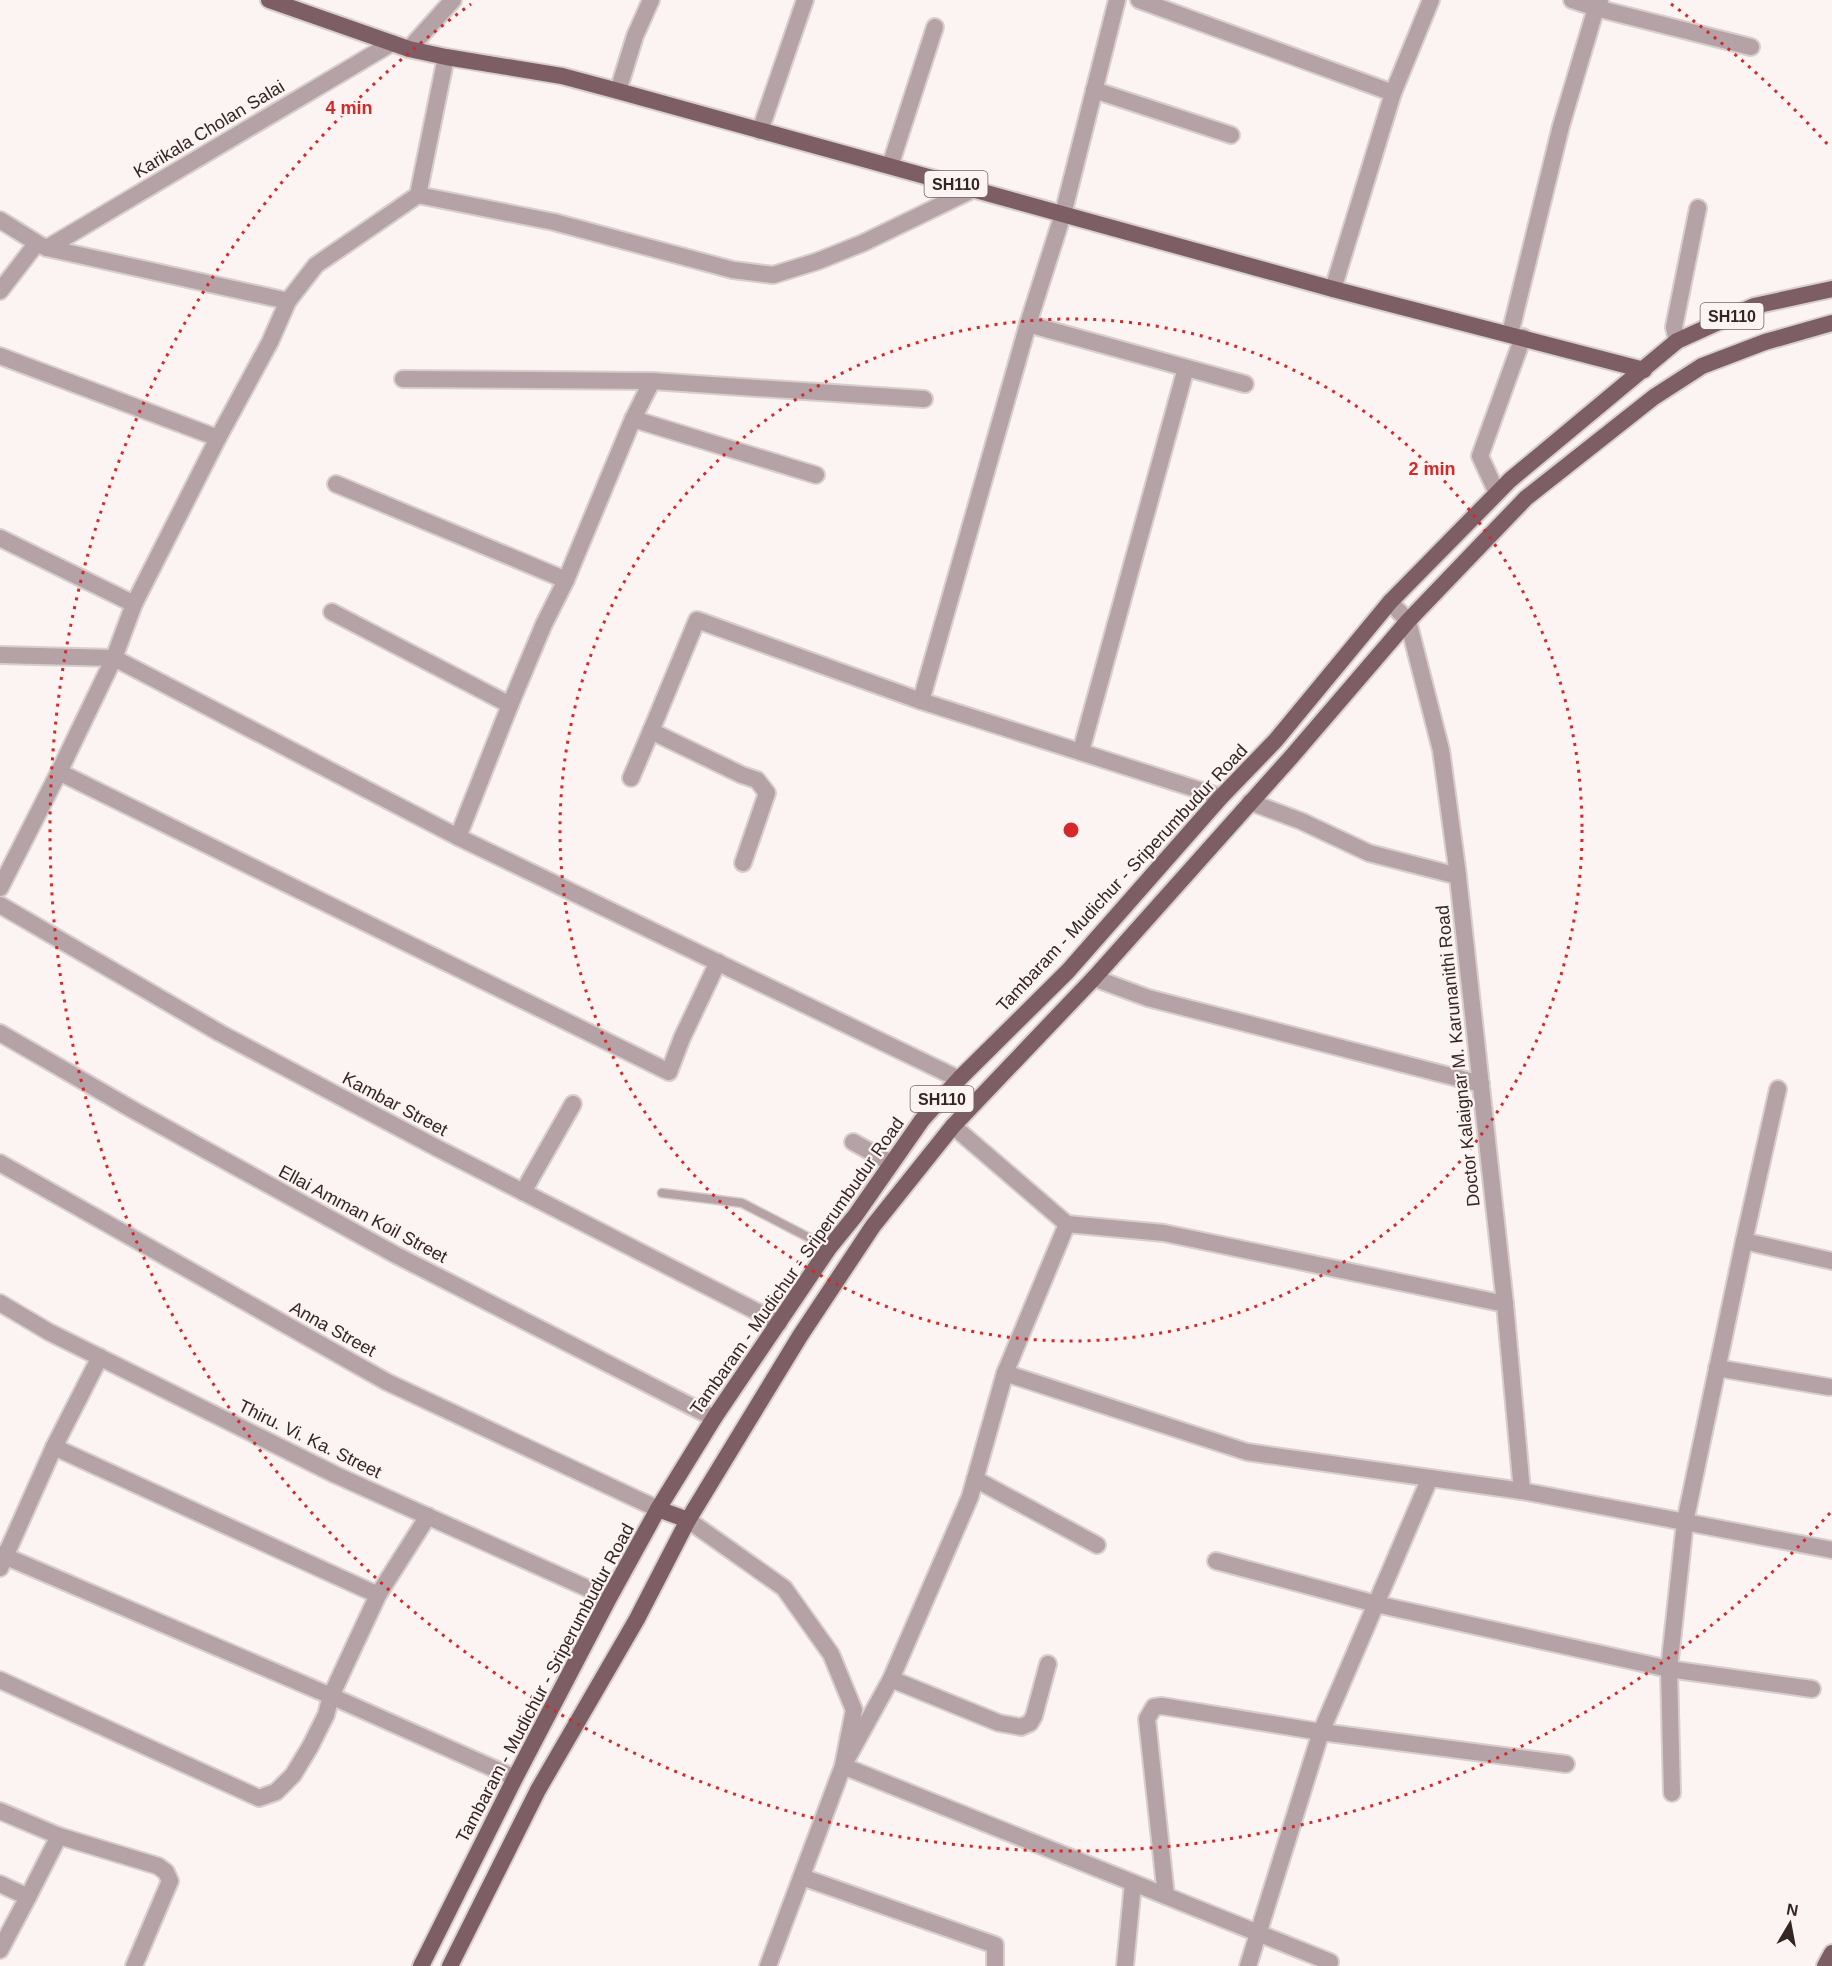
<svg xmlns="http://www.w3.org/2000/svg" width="1832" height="1966" font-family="Helvetica,sans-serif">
  <rect width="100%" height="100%" fill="#fcf4f2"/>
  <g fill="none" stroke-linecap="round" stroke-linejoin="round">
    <defs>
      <path id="service" d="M662 1193 742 1203 829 1248"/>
      <g id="minor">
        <path d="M1139 0 1393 93 1333 289"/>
        <path d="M1600 0 1596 8 1751 47"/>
        <path d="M1094 90 1231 135"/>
        <path d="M618 91 635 36 651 0"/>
        <path d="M1393 93 1431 0"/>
        <path d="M760 131 805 0"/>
        <path d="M890 166 935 27"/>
        <path d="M418 195 554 222 733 270 773 275 818 261 863 243 974 189"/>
        <path d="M38 244 47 248 288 301"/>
        <path d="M1028 324 1245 384"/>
        <path d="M1510 334 1561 126 1596 8 1572 0"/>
        <path d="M1677 341 1674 327 1698 208"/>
        <path d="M0 356 218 438"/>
        <path d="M403 379 652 381 924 399"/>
        <path d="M633 419 816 475"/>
        <path d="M336 484 566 580"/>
        <path d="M1497 493 1480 456 1523 337"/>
        <path d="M0 538 134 604"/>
        <path d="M1390 602 1408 621 1441 750 1457 868 1505 1304 1522 1491"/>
        <path d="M332 612 510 705"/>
        <path d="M0 655 114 658 458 837 959 1079"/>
        <path d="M921 701 1028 324 1063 214 1117 0"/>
        <path d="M1081 751 1186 368"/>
        <path d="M59 772 669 1072 682 1038 718 962"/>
        <path d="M631 778 651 731"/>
        <path d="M1250 802 1301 821 1369 853 1458 876"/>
        <path d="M458 837 510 705 544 624 566 580 633 419 652 381"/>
        <path d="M743 863 767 793 757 780 742 775 651 731 697 620 921 701 1221 797"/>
        <path d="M0 888 59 772 114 658 134 604 218 438 270 342 288 301 316 265 418 195 446 57"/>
        <path d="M0 905 220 1033 439 1149 779 1323"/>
        <path d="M1094 978 1148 998 1481 1084"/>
        <path d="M0 1033 135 1111 396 1255 714 1418"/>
        <path d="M953 1126 1067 1224 1005 1373 970 1497 891 1679 843 1766 1330 1962"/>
        <path d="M853 1142 891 1163"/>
        <path d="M0 1163 387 1382 658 1509"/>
        <path d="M523 1192 573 1104"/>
        <path d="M1067 1224 1164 1233 1505 1304"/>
        <path d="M1744 1241 1778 1089"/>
        <path d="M0 1303 49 1332 336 1475 609 1598"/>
        <path d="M1717 1368 1829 1387"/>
        <path d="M1005 1373 1247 1452 1522 1491 1832 1550"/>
        <path d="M54 1447 378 1595"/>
        <path d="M975 1479 1097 1545"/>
        <path d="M688 1520 784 1588 831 1654 854 1710 843 1766 768 1966"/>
        <path d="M1216 1561 1376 1604 1669 1669 1812 1689"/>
        <path d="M0 1568 54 1447 100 1357"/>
        <path d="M891 1679 999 1723 1021 1727 1030 1723 1034 1716 1048 1664"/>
        <path d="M0 1680 259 1798 276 1792 293 1775 310 1747 326 1715 331 1696 378 1595 428 1516"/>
        <path d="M1672 1793 1669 1669 1685 1522 1744 1241 1832 1261"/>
        <path d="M0 1811 59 1836"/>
        <path d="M802 1877 995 1945V1966"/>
        <path d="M0 1884 28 1897 59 1836 158 1866 166 1872 170 1881 134 1966"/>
        <path d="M1166 1896 1147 1719 1154 1707 1162 1706 1321 1732 1566 1764"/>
        <path d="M0 1950 28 1897"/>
        <path d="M1125 1966 1133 1883"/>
        <path d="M1248 1966 1321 1732 1430 1478"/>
      </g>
      <g id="tertiary">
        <path d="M409 49 453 0"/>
        <path d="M0 220 37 243 0 291"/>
        <path d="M47 248 392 43"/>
        <path d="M0 1554 331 1696 515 1778"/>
      </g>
      <g id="primary">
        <path d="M269 0 409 49 446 57 562 76 618 91 1333 289 1644 370"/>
        <path d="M658 1509 688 1520"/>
        <path d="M421 1966 515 1778 609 1598 658 1509 714 1418 829 1248 855 1216 922 1120 959 1079 1068 971 1221 797 1276 740 1390 602 1510 480 1677 341 1754 306 1832 289"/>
        <path d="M450 1966 538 1790 637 1619 688 1520 800 1336 873 1226 953 1126 1094 978 1293 755 1408 621 1526 498 1654 397 1702 366 1765 342 1832 323"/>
        <path d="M1825 1966 1832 1953"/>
      </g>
    </defs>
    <use href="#service" stroke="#d8cfcd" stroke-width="11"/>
    <use href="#minor" stroke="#d8cfcd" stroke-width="20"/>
    <use href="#tertiary" stroke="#d8cfcd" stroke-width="20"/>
    <use href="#primary" stroke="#d8cfcd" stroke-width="20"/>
    <use href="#service" stroke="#b4a2a6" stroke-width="8"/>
    <use href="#minor" stroke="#b4a2a6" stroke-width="16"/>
    <use href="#tertiary" stroke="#b4a2a6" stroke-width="16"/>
    <use href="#primary" stroke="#7c5e64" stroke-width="16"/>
  </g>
  <g fill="none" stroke="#d62828" stroke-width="3" stroke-dasharray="3 6">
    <circle cx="1071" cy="830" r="511"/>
    <path d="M1830 1513A1021 1021 0 1 1 471 4M1671 4A1021 1021 0 0 1 1830 147"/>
  </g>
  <g text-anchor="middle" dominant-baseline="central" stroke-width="4.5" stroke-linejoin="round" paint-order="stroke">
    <g fill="#fcf4f2" stroke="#716461" stroke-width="1.5">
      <rect x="924.5" y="171" width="63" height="26" rx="4.5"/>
      <rect x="1700.5" y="303" width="63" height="26" rx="4.5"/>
      <rect x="910.5" y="1086" width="63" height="26" rx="4.5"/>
    </g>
    <g font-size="16" font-weight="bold" fill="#352623">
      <text x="956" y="184">SH110</text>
      <text x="1732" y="316">SH110</text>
      <text x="942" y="1099">SH110</text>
    </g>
    <g font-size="18" fill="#352623" stroke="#fcf4f2">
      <text transform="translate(209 129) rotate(-31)">Karikala Cholan Salai</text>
      <text transform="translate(1122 878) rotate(-47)">Tambaram - Mudichur - Sriperumbudur Road</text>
      <text transform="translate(1458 1056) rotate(-96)">Doctor Kalaignar M. Karunanithi Road</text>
      <text transform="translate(395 1104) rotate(28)">Kambar Street</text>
      <text transform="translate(363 1214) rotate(28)">Ellai Amman Koil Street</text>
      <text transform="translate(797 1266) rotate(-55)">Tambaram - Mudichur - Sriperumbudur Road</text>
      <text transform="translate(333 1329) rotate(29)">Anna Street</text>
      <text transform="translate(310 1439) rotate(26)">Thiru. Vi. Ka. Street</text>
      <text transform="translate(545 1683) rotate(-62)">Tambaram - Mudichur - Sriperumbudur Road</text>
    </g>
  </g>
  <circle cx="1071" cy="830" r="9" fill="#d62828" stroke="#fcf4f2" stroke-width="3"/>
  <g font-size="18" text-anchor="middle" font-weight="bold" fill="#d62828" stroke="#fcf4f2" stroke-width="4.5" stroke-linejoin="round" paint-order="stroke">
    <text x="349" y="114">4 min</text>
    <text x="1432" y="475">2 min</text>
  </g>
  <g transform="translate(1790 1924) rotate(10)" stroke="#fcf4f2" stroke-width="4.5" paint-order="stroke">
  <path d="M0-4.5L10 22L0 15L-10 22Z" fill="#352623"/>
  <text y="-9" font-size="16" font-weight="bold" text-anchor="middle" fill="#352623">N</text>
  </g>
</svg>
